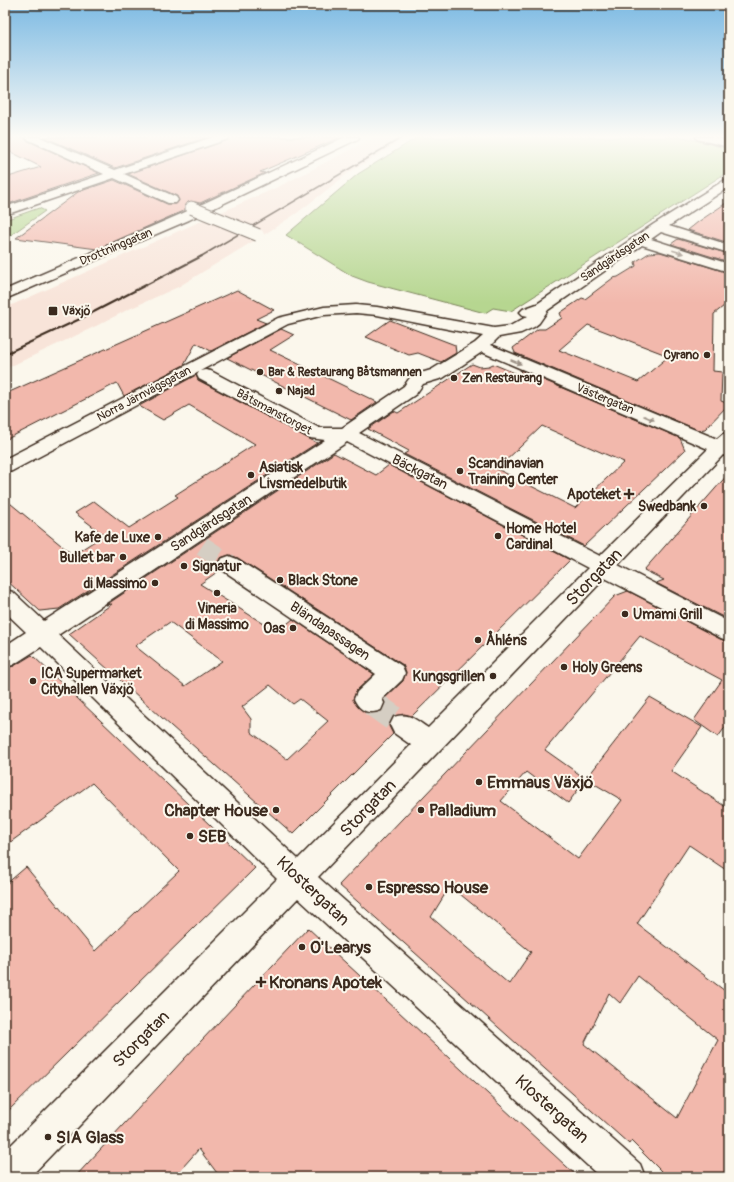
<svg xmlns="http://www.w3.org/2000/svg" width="734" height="1182" font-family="Pangolin,sans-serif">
  <rect width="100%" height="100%" fill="#fbf7ec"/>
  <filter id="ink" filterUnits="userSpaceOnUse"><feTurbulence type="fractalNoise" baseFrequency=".025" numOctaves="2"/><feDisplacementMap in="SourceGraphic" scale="8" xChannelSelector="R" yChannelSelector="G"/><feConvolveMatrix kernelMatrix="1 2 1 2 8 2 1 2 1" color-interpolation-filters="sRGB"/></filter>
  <g filter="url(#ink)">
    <path fill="#f8e4d9" d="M375 137H408L350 172 297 213 262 236 178 287 127 310 96 326 5 369V308L278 187Z"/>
    <g fill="#b6d690" stroke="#788057">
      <path d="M418 137H683L729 149V171L511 311 493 308 485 313 368 282 352 276 286 235 358 174Z"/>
      <path d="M39 208 45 211 5 239V220Z"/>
    </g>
    <g fill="#f2b8ac" stroke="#3b2a1e" fill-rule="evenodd">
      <path d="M5 137H25L26 140 99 173 5 205V178L41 167 5 149Z"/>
      <path d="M44 137H208L115 168Z"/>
      <path d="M230 137H341L260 172 265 173 200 203 191 201 188 202 185 206V210L97 249 16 238 78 192 114 180 167 204H176L179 201 177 196 128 174 228 140Z"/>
      <path d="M729 201V243L688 230 698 222Z"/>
      <path d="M678 239 729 254V262L671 244Z"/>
      <path d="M660 252 729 273V302L714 314 713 371 722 372 721 401 729 404 705 429 698 430 515 353 513 348 538 329H545L562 318 560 313 582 298 585 299 613 278 618 277 636 266 635 262 649 253ZM588 325 669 356 638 382 559 350Z"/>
      <path d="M237 290 274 310 256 319 266 323 211 351 196 343 184 365 124 396 117 383 5 440V394Z"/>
      <path d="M390 320 455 345 456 353 441 362 418 353 409 355 366 337Z"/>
      <path d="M281 329 294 335 270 350 377 402 351 420 227 358Z"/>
      <path d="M472 364 480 367 489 366 493 364 522 376 520 370 680 438 685 450 584 546 404 454 409 451 368 429 394 411 398 413ZM542 426 605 454 624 462 575 508 497 469Z"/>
      <path d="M196 375 198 380 317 443 59 609 40 611 5 579V499L73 555 104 535 75 513 94 501 129 528 178 497 175 495 255 444 189 405 163 420 139 406Z"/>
      <path d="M334 453 376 475 389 465 570 560 412 716 404 714 393 716 389 726 393 734 293 834 171 726 69 634 112 604 106 605ZM230 555 238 558 403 665 406 672 403 681 384 699 385 704 382 711 372 714 364 712 358 707 353 700 356 691 374 674 293 619 277 632 200 584 220 570 217 565 220 558ZM170 622 222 661 185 686 135 646ZM270 685 293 704 300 699 328 721 287 759 251 732V719L242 707Z"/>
      <path d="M729 473V620L656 583 664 580 644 570Z"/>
      <path d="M628 591 720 639 729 642V722L718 737 694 720 722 680 640 636 545 750 586 779 650 697 702 727 671 771 729 809V872L689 845 637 924 729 994V1177H667L631 1141 629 1144 339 885 615 596ZM526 772 568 803 586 779 622 800 578 859 501 801ZM450 886 531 952 509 984 431 917ZM638 976 718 1040 677 1118 584 1044 609 993 620 1003Z"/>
      <path d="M32 655 255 868 5 1114V885L26 867 95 951 179 871 92 783 5 846V668L14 666Z"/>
      <path d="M308 928 578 1177H220L199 1149 174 1177H75L184 1059Z"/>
    </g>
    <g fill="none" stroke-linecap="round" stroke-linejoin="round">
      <path stroke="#d5cec3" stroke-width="20" stroke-dasharray="20 10" stroke-linecap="butt" d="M202 546 229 564"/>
      <path stroke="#d5cec3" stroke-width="26" stroke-dasharray="26 12" stroke-linecap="butt" d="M372 703 403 725"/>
      <defs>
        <g id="minor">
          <path d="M26 137H40L115 170 213 137H229L228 139 124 174 176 197 178 200 176 203H168L114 178 5 215V207L104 174 27 139Z"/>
          <path d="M345 137H359L358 139 189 220 5 299V290L181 214Z"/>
          <path d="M696 137H714L729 141V147L697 139Z"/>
          <path d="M729 178V187L669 226 729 245V253L661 232 651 239 729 264V272L642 245 548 310 539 323 534 327 521 333 499 337 491 345 717 439 723 434 729 432V457L723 455 618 565 729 622V641L721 638 605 578 318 877 640 1164 645 1177H600L298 898 30 1177H5V1151L277 879 41 647 13 665 5 667V646L26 632 5 612V590L13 592 44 621 325 440 310 438 199 379 197 375 199 372 12 471 5 473V459L278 318 324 307 356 305 377 307 494 328 510 326 528 316 523 315 520 312 523 309 537 304 654 224 725 180ZM356 313 377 315 483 336 475 343 431 370 411 376 404 386 342 428H319L211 371 205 370 200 371 288 324 324 315ZM482 352 708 449 600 556 359 433 416 394 423 384 443 378ZM347 442 588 568 428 728C416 720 409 712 394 717L390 725 394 733 411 745 298 859 58 635Z"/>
          <path d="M229 556 237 559 402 666 405 673 402 680 382 699 384 703 381 710C368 715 360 711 354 699L357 692 376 674 221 569 218 564 221 559Z"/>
        </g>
      </defs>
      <use href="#minor" stroke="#3b2a1e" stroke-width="3"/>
      <use href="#minor" fill="#fbf7ec" fill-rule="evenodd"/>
      <path stroke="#3b2a1e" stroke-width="1.5" d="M200 257 403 137"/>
      <path stroke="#3b2a1e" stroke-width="2" d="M5 354 82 318 202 256"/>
      <defs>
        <path id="minor-bridge" d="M192 208 258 235"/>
      </defs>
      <use href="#minor-bridge" stroke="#3b2a1e" stroke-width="14" stroke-linecap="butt"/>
      <use href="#minor-bridge" stroke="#fbf7ec" stroke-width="12"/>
    </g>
    <defs><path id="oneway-solid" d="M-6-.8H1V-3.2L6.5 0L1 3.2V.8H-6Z"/></defs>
    <g fill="#9b9085">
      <use href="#oneway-solid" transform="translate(678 252) rotate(17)"/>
      <use href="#oneway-solid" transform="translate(516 362) rotate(23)"/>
      <use href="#oneway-solid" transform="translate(649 418) rotate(23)"/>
    </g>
  </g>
  <linearGradient id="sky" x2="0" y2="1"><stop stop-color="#7cbae3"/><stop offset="0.45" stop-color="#fdfbf6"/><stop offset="1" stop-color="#fdfbf6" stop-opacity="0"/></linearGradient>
  <rect width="734" height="303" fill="url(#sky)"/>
  <g fill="#3b2a1e" stroke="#fbf7ec" stroke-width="1.5">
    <rect x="48" y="306" width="10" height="10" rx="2"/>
    <circle cx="707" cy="355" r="4"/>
    <circle cx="260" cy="372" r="4"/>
    <circle cx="454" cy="378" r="4"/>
    <circle cx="279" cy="391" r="4"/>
    <circle cx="460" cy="471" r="4"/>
    <circle cx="251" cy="475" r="4"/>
    <path d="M627 488h4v4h4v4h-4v4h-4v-4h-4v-4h4z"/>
    <circle cx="704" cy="506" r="4"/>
    <circle cx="498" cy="536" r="4"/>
    <circle cx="158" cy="537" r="4"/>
    <circle cx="123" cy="557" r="4"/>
    <circle cx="184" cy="566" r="4"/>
    <circle cx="280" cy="580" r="4"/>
    <circle cx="155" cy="583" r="4"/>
    <circle cx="217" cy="593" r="4"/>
    <circle cx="625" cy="614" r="4"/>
    <circle cx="293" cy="628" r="4"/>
    <circle cx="478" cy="640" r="4"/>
    <circle cx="564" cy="667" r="4"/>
    <circle cx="493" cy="676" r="4"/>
    <circle cx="33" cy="681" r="4"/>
    <circle cx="479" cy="782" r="4"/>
    <circle cx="276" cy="810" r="4"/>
    <circle cx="421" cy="810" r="4"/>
    <circle cx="190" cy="836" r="4"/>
    <circle cx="369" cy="887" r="4"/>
    <circle cx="302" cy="947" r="4"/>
    <path d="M259 976h4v4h4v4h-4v4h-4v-4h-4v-4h4z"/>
    <circle cx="48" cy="1137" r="4"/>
  </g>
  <g text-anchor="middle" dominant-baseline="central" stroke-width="4" stroke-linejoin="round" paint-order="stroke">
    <g font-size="12" fill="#3b2a1e" stroke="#fbf7ec">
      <text transform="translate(116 247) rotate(-23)">Drottninggatan</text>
      <text transform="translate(615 257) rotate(-34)">Sandgärdsgatan</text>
      <text transform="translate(144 394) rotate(-28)">Norra Järnvägsgatan</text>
      <text transform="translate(605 399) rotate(23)">Västergatan</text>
      <text transform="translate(274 412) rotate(28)">Båtsmanstorget</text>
    </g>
    <g font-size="12" font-weight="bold" fill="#3b2a1e" stroke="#fbf7ec" text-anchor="start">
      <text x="62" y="311">Växjö</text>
      <text x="699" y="355" text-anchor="end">Cyrano</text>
      <text x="268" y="372">Bar &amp; Restaurang Båtsmannen</text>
      <text x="462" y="378">Zen Restaurang</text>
      <text x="287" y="391">Najad</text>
    </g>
    <g font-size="14" font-weight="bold" fill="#3b2a1e" stroke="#fbf7ec" text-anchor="start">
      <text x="468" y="463">Scandinavian<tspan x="468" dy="16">Training Center</tspan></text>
      <text x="259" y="467">Asiatisk<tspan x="259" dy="16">Livsmedelbutik</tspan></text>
      <text x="621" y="494" text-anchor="end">Apoteket</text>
      <text x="696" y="506" text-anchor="end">Swedbank</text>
      <text x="506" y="528">Home Hotel<tspan x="506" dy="16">Cardinal</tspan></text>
      <text x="150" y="537" text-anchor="end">Kafe de Luxe</text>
      <text x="115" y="557" text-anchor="end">Bullet bar</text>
      <text x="192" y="566">Signatur</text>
      <text x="288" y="580">Black Stone</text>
      <text x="147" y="583" text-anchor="end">di Massimo</text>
      <text x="217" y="608" text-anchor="middle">Vineria<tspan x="217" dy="16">di Massimo</tspan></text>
      <text x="633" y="614">Umami Grill</text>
      <text x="285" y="628" text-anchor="end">Oas</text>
      <text x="486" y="640">Åhléns</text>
      <text x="572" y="667">Holy Greens</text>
      <text x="41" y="673">ICA Supermarket<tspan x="41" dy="16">Cityhallen Växjö</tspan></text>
      <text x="485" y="676" text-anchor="end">Kungsgrillen</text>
    </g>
    <g font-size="14" fill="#3b2a1e" stroke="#fbf7ec">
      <text transform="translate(420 472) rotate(27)">Bäckgatan</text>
      <text transform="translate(211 523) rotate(-33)">Sandgärdsgatan</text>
      <text transform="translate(330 631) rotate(34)">Bländapassagen</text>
    </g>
    <g font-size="17" fill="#3b2a1e" stroke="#fbf7ec">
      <text transform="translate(594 577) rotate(-46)">Storgatan</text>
      <text transform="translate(368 808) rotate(-46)">Storgatan</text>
      <text transform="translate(313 891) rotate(43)">Klostergatan</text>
      <text transform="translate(141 1039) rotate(-45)">Storgatan</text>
      <text transform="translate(552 1109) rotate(42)">Klostergatan</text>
    </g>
    <g font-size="17" font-weight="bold" fill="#3b2a1e" stroke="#fbf7ec" text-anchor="start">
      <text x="487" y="782">Emmaus Växjö</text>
      <text x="268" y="810" text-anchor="end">Chapter House</text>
      <text x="429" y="810">Palladium</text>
      <text x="198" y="836">SEB</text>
      <text x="377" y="887">Espresso House</text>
      <text x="310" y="947">O'Learys</text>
      <text x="269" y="982">Kronans Apotek</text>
      <text x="56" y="1137">SIA Glass</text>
    </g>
  </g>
  <rect width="734" height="1182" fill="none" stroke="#fbf7ec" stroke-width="20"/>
  <rect x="10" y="10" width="714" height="1162" fill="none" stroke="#3b2a1e" stroke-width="1.5" filter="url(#ink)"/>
</svg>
